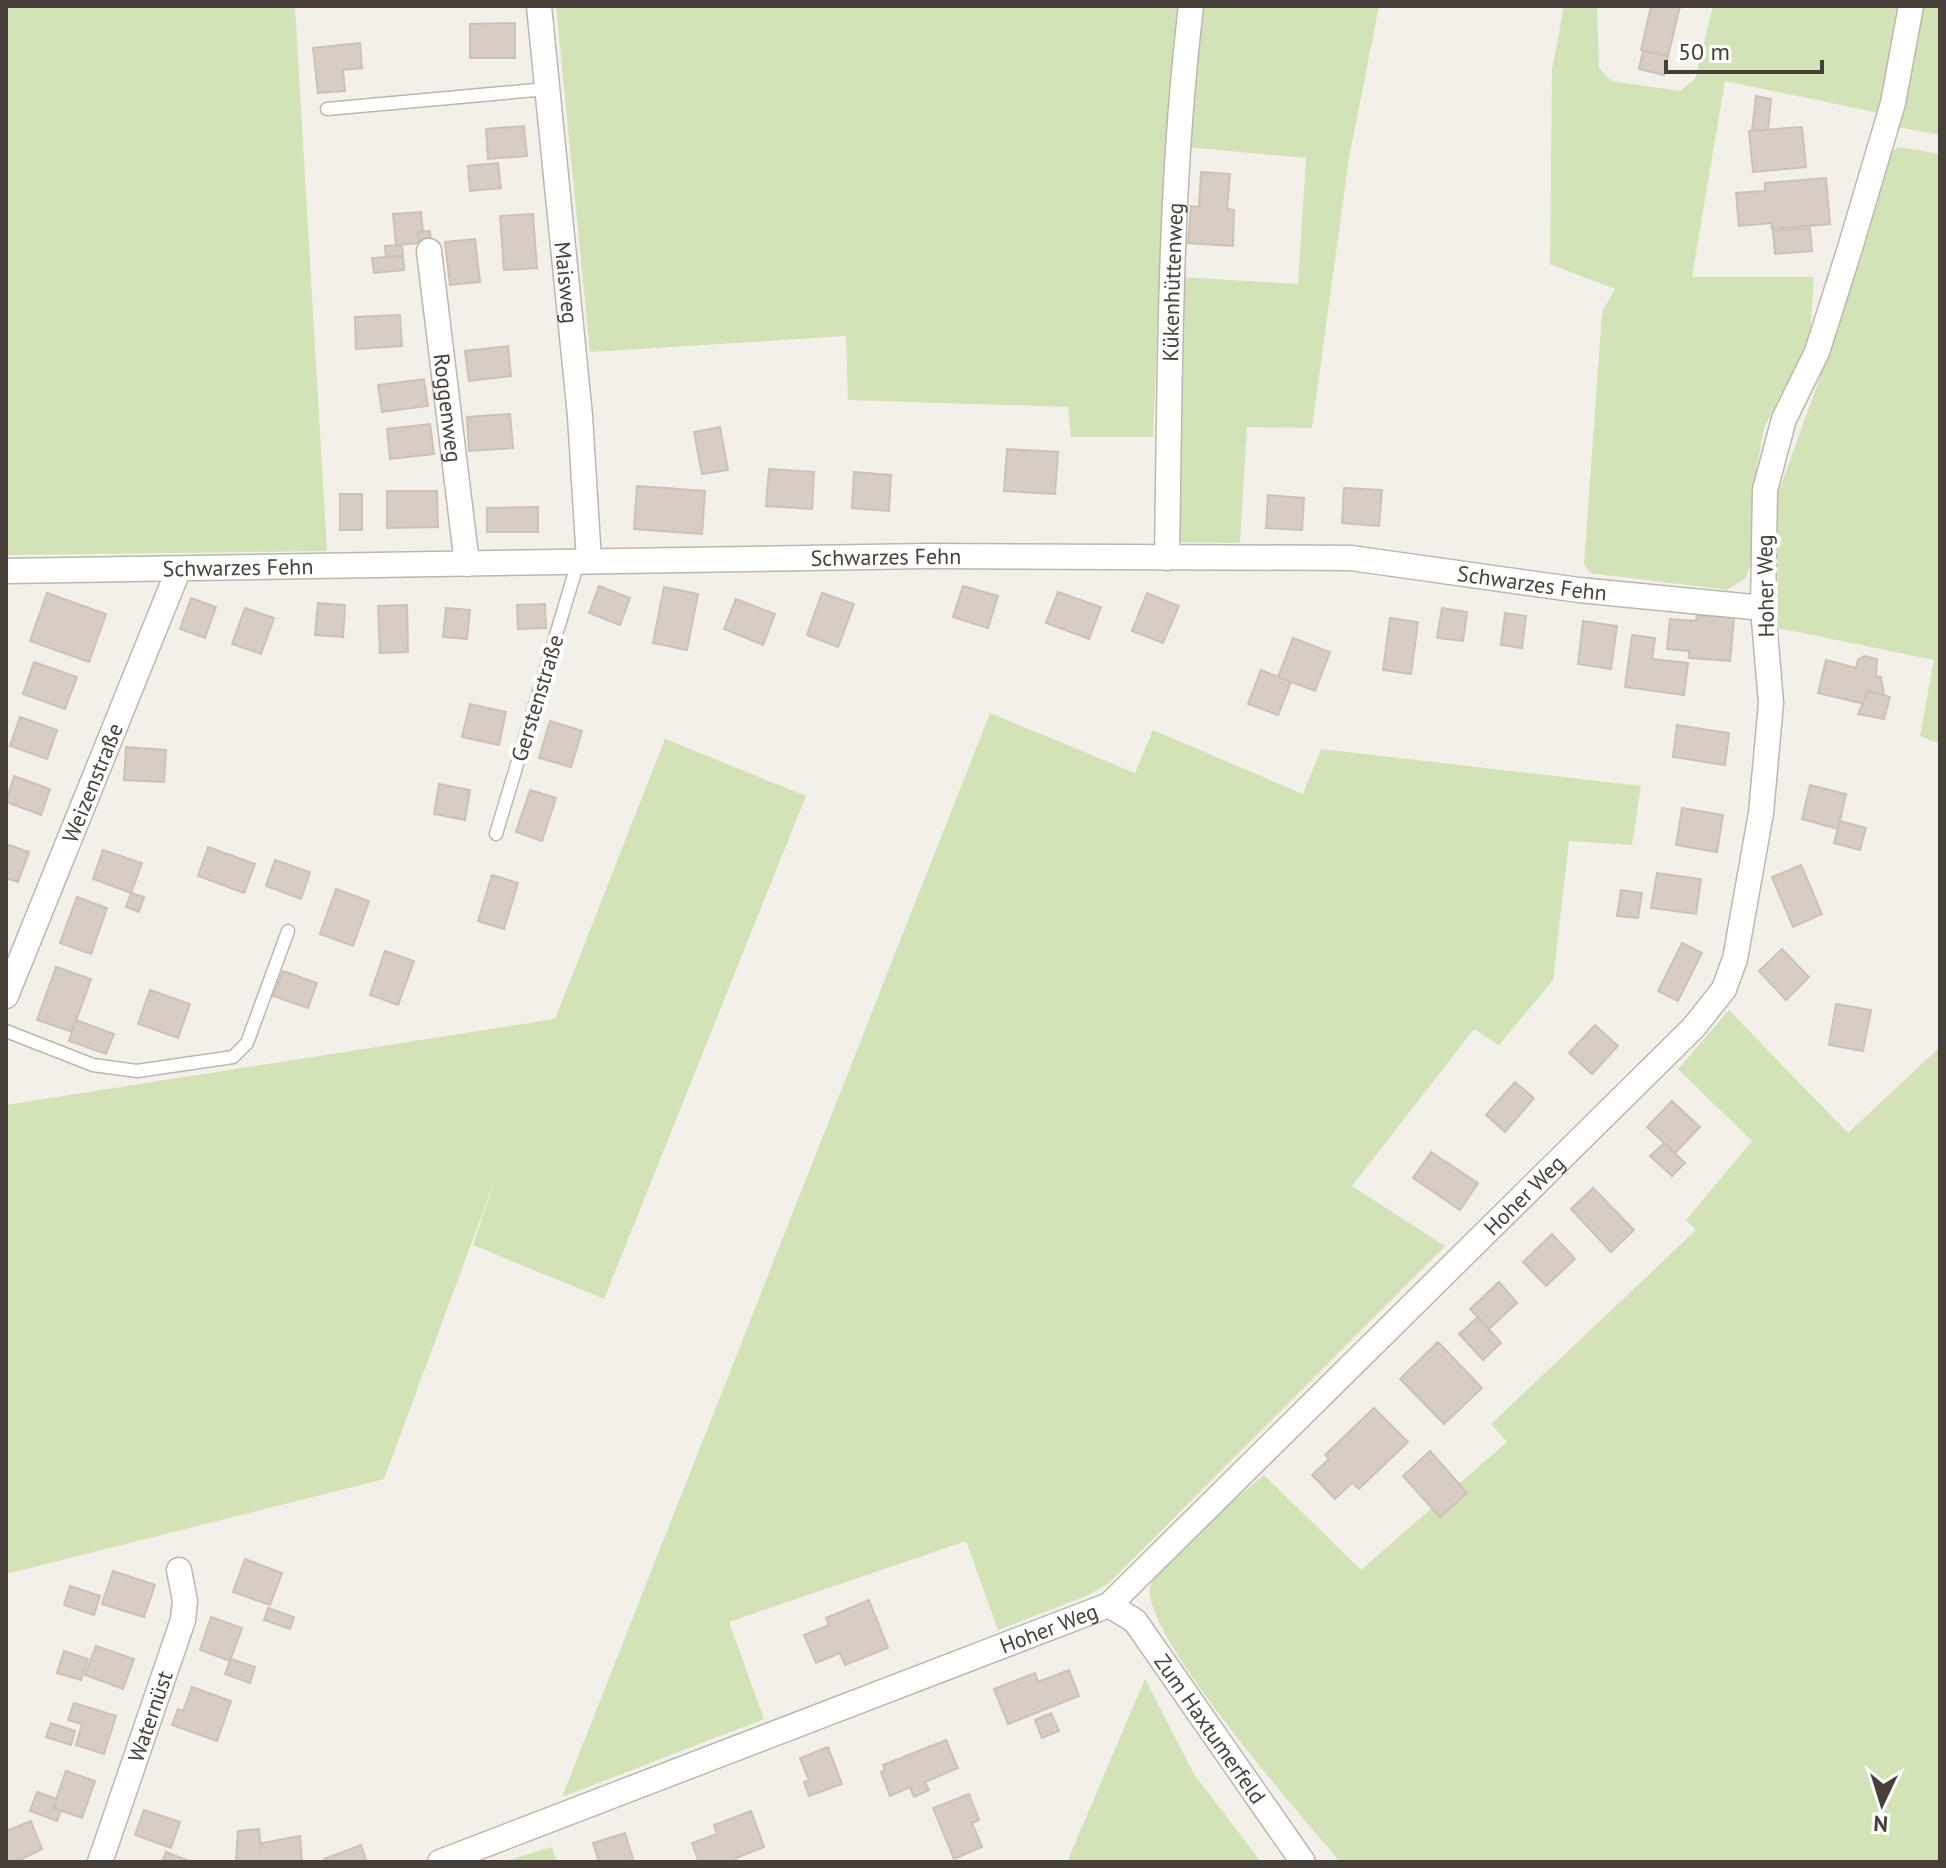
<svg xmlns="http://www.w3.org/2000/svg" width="1946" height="1868" font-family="'PT Sans',sans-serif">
  <rect width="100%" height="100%" fill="#f3f0ea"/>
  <g fill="#d3e3b8">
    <path d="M6 6H295L327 551 6 555Z"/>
    <path d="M556 6H1182L1165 145 1153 437H1071L1068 407 848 400 846 336 590 352Z"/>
    <path d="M1199 6H1379L1349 158 1312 428 1247 427 1240 543 1177 542 1182 373 1180 277 1298 284 1306 158 1186 147Z"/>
    <path d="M1564 6H1597L1599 68 1611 81 1680 91 1695 79 1713 6H1898L1879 113 1725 81 1692 277H1814L1810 338 1764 428 1752 493 1751 563 1746 578 1727 590 1590 573 1584 564 1602 312 1615 289 1550 264 1552 70Z"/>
    <path d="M1921 6H1940V135L1898 127 1895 119Z"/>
    <path d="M1898 147 1940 154V744L1920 736 1934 660 1778 628V493L1834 339 1884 158Z"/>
    <path d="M990 713 1135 773 1153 730 1303 794 1321 749 1641 786 1632 845 1569 841 1553 980 1499 1045 1474 1029 1352 1186 1445 1246 1108 1584 1084 1597 998 1630 966 1541 729 1622 764 1719 562 1797Z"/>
    <path d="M665 739 806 796 604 1299 473 1245 496 1177 384 1479 6 1574V1105L555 1019Z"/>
    <path d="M1729 1010 1848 1133 1940 1047V1862H1340C1308 1823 1134 1627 1151 1585 1163 1555 1238 1498 1264 1475L1361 1570 1507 1442 1491 1424 1696 1230 1686 1220 1752 1141 1678 1069Z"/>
    <path d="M1145 1679 1194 1774 1261 1862H1067Z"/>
    <path d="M552 1847 557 1862H502Z"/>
  </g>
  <g fill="#d7cdc4" stroke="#cec2b5" stroke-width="2">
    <path d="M1651 6H1680L1668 56 1641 50Z"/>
    <path d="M515 23V58H470V24Z"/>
    <path d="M360 43 362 68 343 70 345 91 318 93 313 48Z"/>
    <path d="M1643 51 1668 56 1664 75 1639 69Z"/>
    <path d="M1756 96 1771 99 1768 130 1752 131Z"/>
    <path d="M524 126 527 156 488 159 486 129Z"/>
    <path d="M1802 127 1806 167 1753 172 1749 131Z"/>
    <path d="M498 163 501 188 470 191 468 166Z"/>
    <path d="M1201 172 1230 174 1227 209 1234 210 1233 246 1188 243 1191 206 1199 207Z"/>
    <path d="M1826 178 1830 224 1772 229V223L1739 226 1736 193 1765 191V183Z"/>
    <path d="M421 212 423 232H418L419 243 396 245 393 214Z"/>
    <path d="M533 214 537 268 504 270 500 216Z"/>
    <path d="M1810 228 1812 251 1775 254 1773 231Z"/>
    <path d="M430 231 431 242 419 243 418 232Z"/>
    <path d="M475 239 480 282 450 285 445 242Z"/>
    <path d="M402 245 403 256 386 257 385 246Z"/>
    <path d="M403 256 404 270 374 273 372 258Z"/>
    <path d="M400 315 402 346 356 349 355 317Z"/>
    <path d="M508 346 511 376 469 381 465 351Z"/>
    <path d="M424 379 428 406 382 412 378 385Z"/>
    <path d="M510 414 513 448 469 451 467 417Z"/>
    <path d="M430 424 434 454 390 459 387 429Z"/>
    <path d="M720 427 728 470 702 474 694 432Z"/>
    <path d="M1007 449 1058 452 1055 494 1004 491Z"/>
    <path d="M769 469 814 472 812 509 766 506Z"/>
    <path d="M854 472 891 475 889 511 852 508Z"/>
    <path d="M637 486 705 491 702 534 634 529Z"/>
    <path d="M1344 488 1382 490 1379 526 1342 523Z"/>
    <path d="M387 491H437L438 527 387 528Z"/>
    <rect x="340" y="494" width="22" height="36"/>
    <path d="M1268 495 1304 498 1302 530 1266 528Z"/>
    <path d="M538 507V532H487V508Z"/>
    <path d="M599 586 630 598 620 625 589 613Z"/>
    <path d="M963 586 998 596 988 628 953 617Z"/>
    <path d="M664 587 698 594 687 650 653 643Z"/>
    <path d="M1058 592 1101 607 1089 639 1046 623Z"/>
    <path d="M47 593 106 614 89 662 30 641Z"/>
    <path d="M822 593 854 604 838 647 807 635Z"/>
    <path d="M1147 593 1179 606 1163 643 1132 631Z"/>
    <path d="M191 598 216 607 205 638 180 629Z"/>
    <path d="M736 599 775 614 763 645 724 629Z"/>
    <path d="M318 603 345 605 343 637 315 635Z"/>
    <path d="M545 604 546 628 518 629 517 605Z"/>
    <path d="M407 605 408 652 380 653 378 606Z"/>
    <path d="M245 608 274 618 261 654 232 644Z"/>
    <path d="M446 608 470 610 467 639 443 637Z"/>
    <path d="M1442 608 1467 612 1463 641 1437 638Z"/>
    <path d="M1505 613 1526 616 1522 648 1501 645Z"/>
    <path d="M1697 615 1734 618 1730 661 1689 658V651L1667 649 1670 619 1696 621Z"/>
    <path d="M1390 618 1418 622 1411 674 1383 670Z"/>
    <path d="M1583 621 1617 626 1611 669 1578 664Z"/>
    <path d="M1632 635 1655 638 1652 659 1688 663 1684 695 1625 687Z"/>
    <path d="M1293 638 1330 652 1315 691 1278 677Z"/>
    <path d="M1864 656 1877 659 1876 676 1881 677 1884 695 1868 691 1865 704 1818 693 1826 660 1856 668 1858 660Z"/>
    <path d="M34 662 77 677 65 709 23 694Z"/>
    <path d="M1261 670 1291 682 1278 715 1248 704Z"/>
    <path d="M1868 691 1890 697 1884 719 1858 714Z"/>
    <path d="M470 704 506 712 499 745 462 737Z"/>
    <path d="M20 717 57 730 47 759 10 746Z"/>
    <path d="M550 721 582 731 571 767 539 758Z"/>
    <path d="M1677 725 1729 733 1725 765 1673 757Z"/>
    <path d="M126 747 166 750 164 782 124 780Z"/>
    <path d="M14 776 50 789 41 815 6 802Z"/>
    <path d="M439 784 470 790 465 820 434 814Z"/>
    <path d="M1810 785 1846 794 1838 829 1802 819Z"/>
    <path d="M530 790 556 798 542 841 516 832Z"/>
    <path d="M1682 808 1723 815 1717 852 1676 845Z"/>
    <path d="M1840 821 1866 828 1860 850 1834 843Z"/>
    <path d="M6 844 29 852 18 882 6 878Z"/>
    <path d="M208 847 255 864 244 893 198 876Z"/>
    <path d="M103 850 142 863 131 893 93 879Z"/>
    <path d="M275 860 310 872 301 899 266 886Z"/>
    <path d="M1801 865 1822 914 1793 927 1772 877Z"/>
    <path d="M1657 873 1701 879 1696 914 1651 908Z"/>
    <path d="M492 875 518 883 504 929 478 921Z"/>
    <path d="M336 889 369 901 353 946 320 934Z"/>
    <path d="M1621 890 1642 893 1638 918 1617 916Z"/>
    <path d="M131 893 144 897 139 912 126 907Z"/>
    <path d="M77 897 107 908 91 954 60 943Z"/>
    <path d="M1682 943 1702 953 1678 1001 1658 991Z"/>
    <path d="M1782 949 1809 977 1786 1000 1759 971Z"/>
    <path d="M385 951 414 961 398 1005 370 995Z"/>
    <path d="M56 967 91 979 72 1032 37 1020Z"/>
    <path d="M283 971 317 983 308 1008 273 996Z"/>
    <path d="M150 990 190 1004 178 1038 138 1024Z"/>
    <path d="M1836 1004 1871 1010 1863 1051 1829 1045Z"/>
    <path d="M76 1020 114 1034 106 1054 69 1041Z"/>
    <path d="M1595 1025 1618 1046 1592 1074 1569 1053Z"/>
    <path d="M1515 1082 1534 1098 1505 1132 1486 1115Z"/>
    <path d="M1672 1101 1700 1127 1675 1153 1647 1127Z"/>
    <path d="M1664 1143 1685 1163 1672 1176 1650 1156Z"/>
    <path d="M1431 1152 1478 1183 1460 1210 1413 1178Z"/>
    <path d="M1593 1188 1634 1230 1611 1252 1571 1209Z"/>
    <path d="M1552 1234 1575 1259 1546 1286 1523 1262Z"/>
    <path d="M1499 1282 1517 1303 1489 1329 1470 1309Z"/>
    <path d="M1478 1317 1501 1343 1483 1360 1459 1334Z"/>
    <path d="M1438 1342 1482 1388 1444 1424 1400 1379Z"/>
    <path d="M1374 1408 1408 1442 1359 1489 1352 1483 1335 1499 1312 1475 1329 1459 1325 1455Z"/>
    <path d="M1430 1451 1467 1493 1440 1517 1403 1476Z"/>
    <path d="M245 1559 282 1573 270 1605 233 1592Z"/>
    <path d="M113 1571 155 1585 144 1617 102 1604Z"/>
    <path d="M70 1586 100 1596 94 1615 64 1605Z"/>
    <path d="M869 1600 888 1648 845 1665 840 1653 816 1663 804 1635 829 1625 826 1618Z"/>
    <path d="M268 1608 294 1617 290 1629 264 1620Z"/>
    <path d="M211 1617 242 1628 230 1661 200 1650Z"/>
    <path d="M96 1646 134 1659 123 1689 85 1675Z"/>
    <path d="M64 1651 88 1659 81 1680 57 1673Z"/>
    <path d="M231 1659 255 1667 250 1683 225 1674Z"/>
    <path d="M1069 1670 1079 1696 1008 1724 994 1689 1035 1673 1038 1682Z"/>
    <path d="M192 1687 231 1701 217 1741 172 1725 178 1709 183 1711Z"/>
    <path d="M74 1703 116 1716 104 1754 76 1745 82 1724 68 1720Z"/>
    <path d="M1051 1713 1059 1731 1042 1738 1035 1720Z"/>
    <path d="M51 1723 75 1731 71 1745 46 1737Z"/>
    <path d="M946 1740 958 1768 925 1782 929 1790 914 1797 910 1787 890 1796 881 1772 885 1770 883 1765Z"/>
    <path d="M828 1747 842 1784 809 1796 804 1782 809 1780 800 1758Z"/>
    <path d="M66 1771 95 1781 82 1818 53 1808Z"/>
    <path d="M37 1792 57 1799 53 1808 61 1810 57 1821 30 1811Z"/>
    <path d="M969 1794 979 1820 972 1823 982 1847 954 1859 933 1808Z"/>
    <path d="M144 1810 180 1822 171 1848 135 1835Z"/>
    <path d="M751 1811 764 1847 736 1858 737 1862H699L692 1843 717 1834 714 1825Z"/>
    <path d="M31 1821 42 1849 16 1862H6V1831Z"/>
    <path d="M259 1829 261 1849 262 1843 300 1836 302 1862H236L238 1831Z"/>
    <path d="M625 1833 634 1862H599L593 1843Z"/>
    <path d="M361 1845 367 1862H325L324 1859Z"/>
    <path d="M166 1852 191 1862H162Z"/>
  </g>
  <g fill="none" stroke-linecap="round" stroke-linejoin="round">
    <defs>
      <g id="lane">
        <path d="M327 109 547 89"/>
        <path d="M496 834 578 562"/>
        <path d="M6 1031 93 1065 137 1071 233 1057 247 1043 288 931"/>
      </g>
      <g id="street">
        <path id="s1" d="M539 6 580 416 589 561"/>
        <path id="s2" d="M429 251 467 564"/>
        <path id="s3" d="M1167 558C1170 374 1169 189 1191 6"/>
        <path id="s4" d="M6 571 927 556 1351 558 1579 590 1763 608"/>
        <path id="s5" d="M6 996 178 571"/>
        <path id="s6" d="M1109 1605 1135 1621 1303 1862"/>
        <path id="s7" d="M100 1862 183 1620 185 1601 179 1570"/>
        <path id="s8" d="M440 1862 1109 1605 1694 1027 1724 989 1735 959 1761 813 1771 703 1763 608 1765 490 1784 419 1817 352 1850 248 1893 103 1911 6"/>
      </g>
    </defs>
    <use href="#lane" stroke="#beb6ae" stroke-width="15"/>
    <use href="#street" stroke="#beb6ae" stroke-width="27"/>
    <use href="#lane" stroke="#fff" stroke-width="12"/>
    <use href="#street" stroke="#fff" stroke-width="24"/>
  </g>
  <g text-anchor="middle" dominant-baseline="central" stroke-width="8" stroke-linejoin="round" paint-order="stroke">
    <g font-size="22" fill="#464039" stroke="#fff">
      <text stroke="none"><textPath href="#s3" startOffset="276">Kükenhüttenweg</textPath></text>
      <text stroke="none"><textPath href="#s1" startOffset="278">Maisweg</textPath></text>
      <text stroke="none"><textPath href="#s2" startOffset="158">Roggenweg</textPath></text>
      <text stroke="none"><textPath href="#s4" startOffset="880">Schwarzes Fehn</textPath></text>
      <text stroke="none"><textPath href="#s4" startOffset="232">Schwarzes Fehn</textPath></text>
      <text stroke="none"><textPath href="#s4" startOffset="1528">Schwarzes Fehn</textPath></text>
      <text transform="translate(1765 586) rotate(-91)">Hoher Weg</text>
      <text transform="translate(537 698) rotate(-73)">Gerstenstraße</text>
      <text stroke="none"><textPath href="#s5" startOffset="230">Weizenstraße</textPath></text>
      <text stroke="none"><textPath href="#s8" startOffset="1300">Hoher Weg</textPath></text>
      <text stroke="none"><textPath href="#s8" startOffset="652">Hoher Weg</textPath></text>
      <text stroke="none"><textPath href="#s7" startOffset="154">Waternüst</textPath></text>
      <text stroke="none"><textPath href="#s6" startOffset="162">Zum Haxtumerfeld</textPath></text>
    </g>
  </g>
  <rect width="1946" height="1868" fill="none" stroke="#464039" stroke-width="16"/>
  <g transform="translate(1882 1804) rotate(184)" stroke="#ffffff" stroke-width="6" paint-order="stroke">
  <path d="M0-6L14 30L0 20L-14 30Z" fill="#464039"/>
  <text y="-12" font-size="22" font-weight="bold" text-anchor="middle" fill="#464039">N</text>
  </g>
  <path d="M1666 60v12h156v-12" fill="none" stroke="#464039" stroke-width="4"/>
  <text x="1678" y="60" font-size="24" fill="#464039" stroke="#ffffff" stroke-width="6" paint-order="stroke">50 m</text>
</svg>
